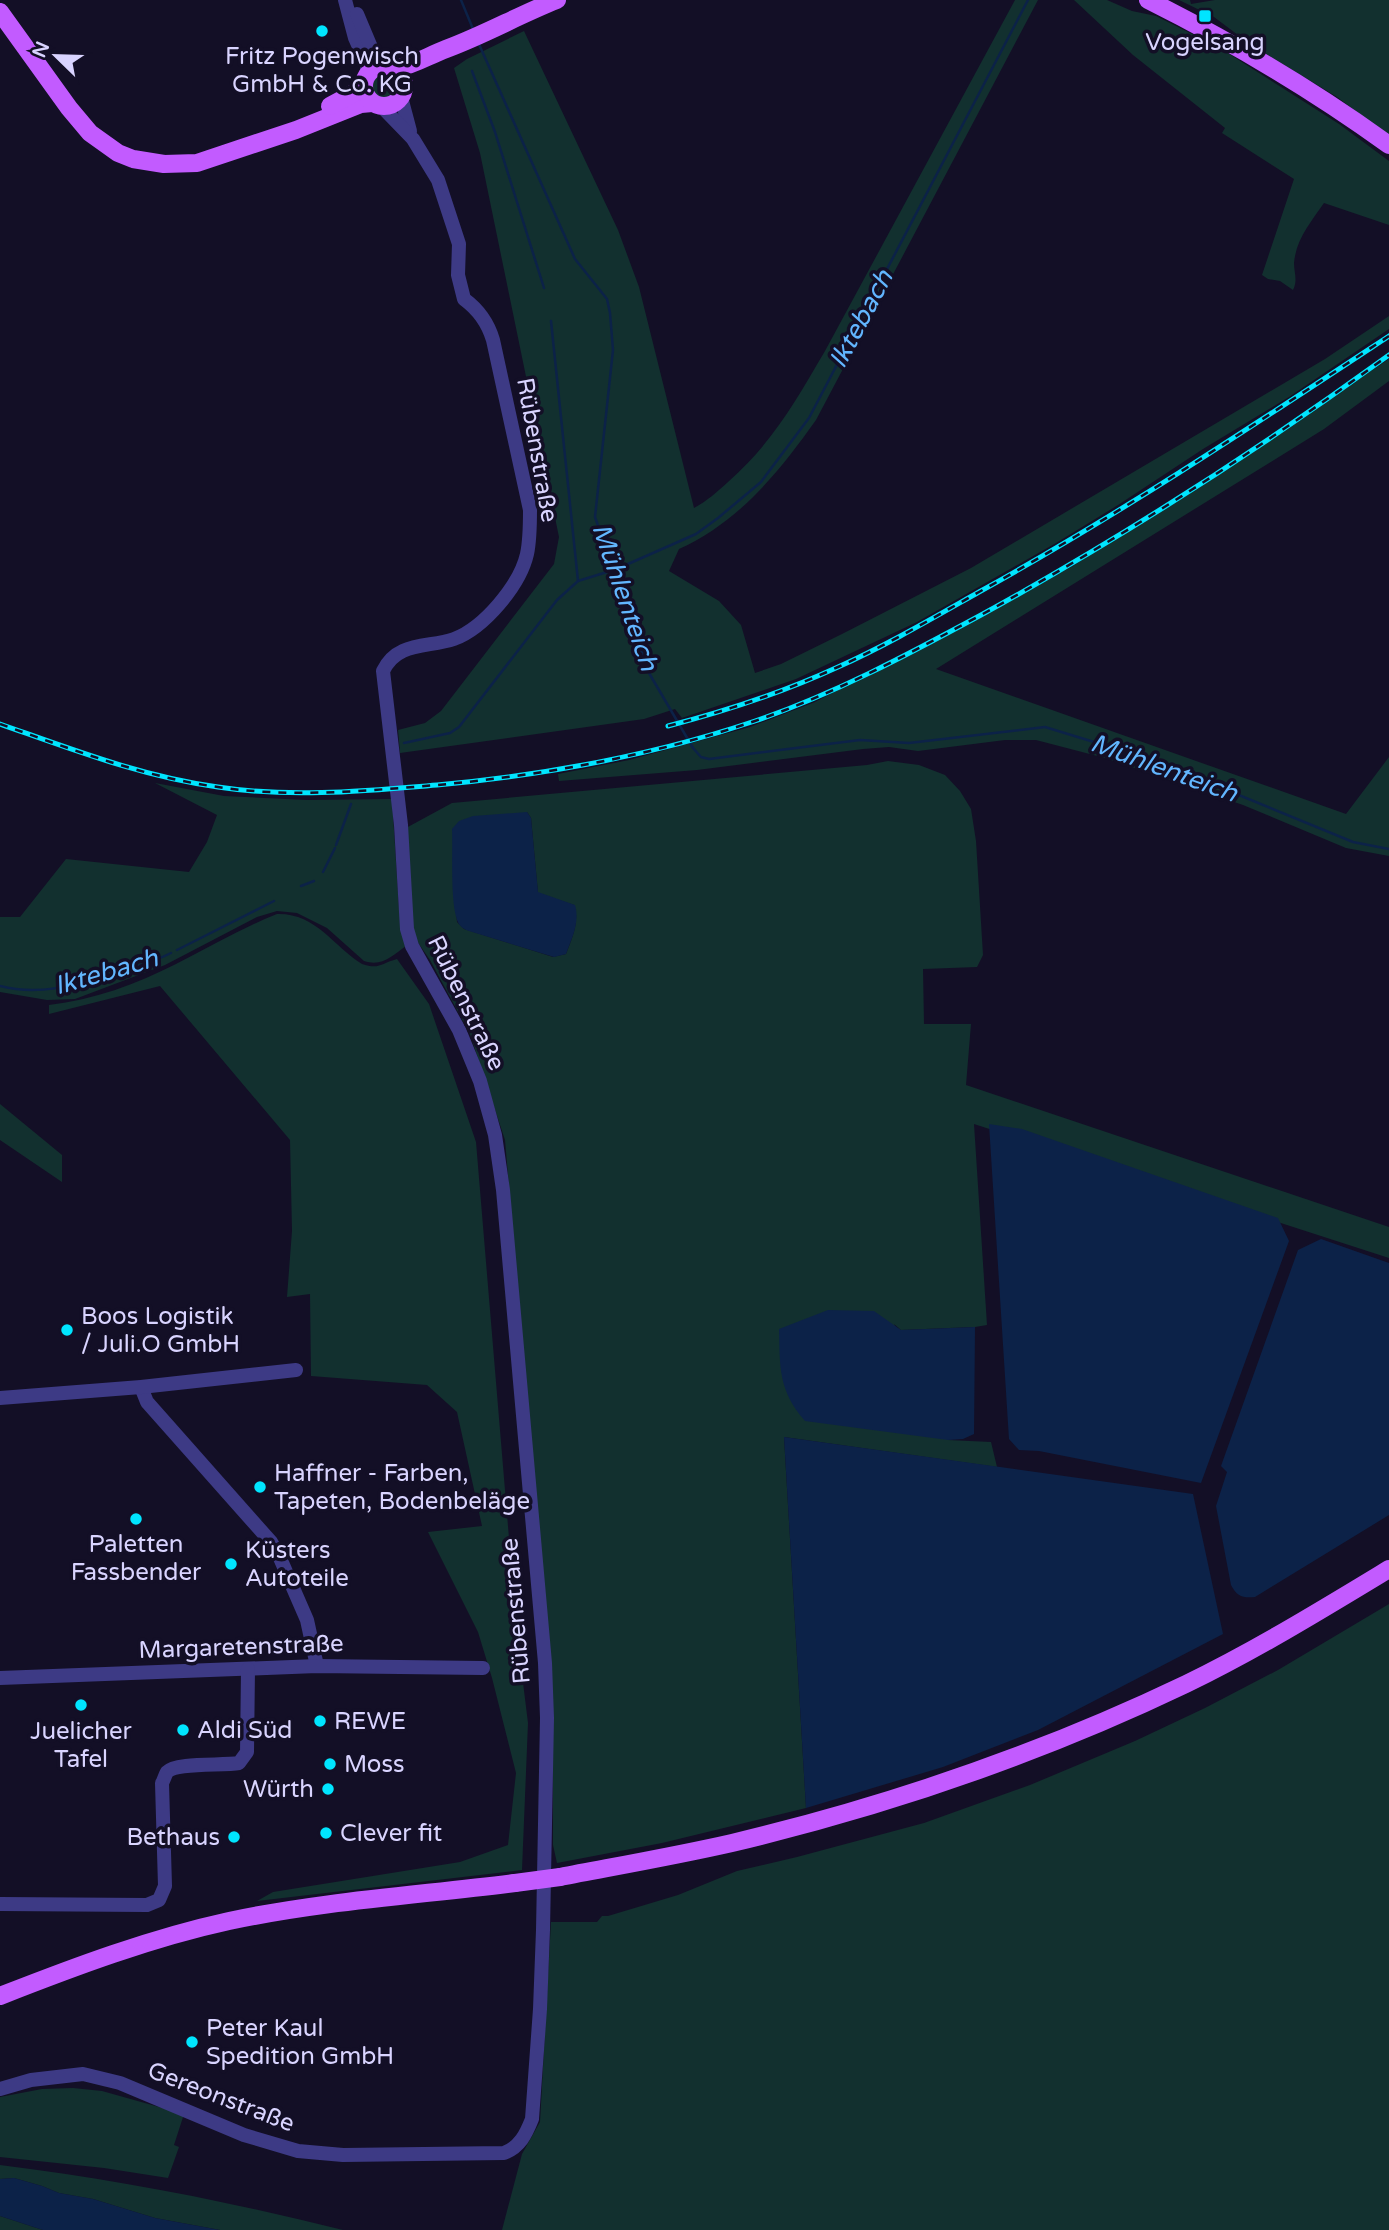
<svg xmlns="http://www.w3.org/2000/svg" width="1389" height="2230" font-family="'Varela Round',sans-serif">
  <rect width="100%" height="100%" fill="#130f26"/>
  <g fill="#12302f" fill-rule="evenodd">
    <path d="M1015 0H1038L816 420C779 472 739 522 679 549L669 571 719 601 741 625 755 673 781 664 842 634 971 568 1325 359 1389 316V329L1289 397 1203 449 1118 505 1056 543 917 622 796 679 682 718 675 709 644 719 400 753 398 730 425 723 441 711 554 564 559 537 480 153 454 68 467 59 524 31 618 230 639 287 694 508C707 501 717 492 728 482 773 442 795 402 825 351Z"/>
    <path d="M1074 0H1107L1132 11 1156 16 1220 48 1339 124 1389 161V225L1324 203C1311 222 1296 239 1294 263 1294 273 1298 280 1293 290L1280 281 1268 279 1262 275 1294 179 1222 133 1225 128 1133 55Z"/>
    <path d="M1179 0H1190L1191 4 1215 0H1389V136L1337 97 1250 44 1214 17Z"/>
    <circle cx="384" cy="85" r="15"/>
    <path d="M1389 359V381L1324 429 936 669 1346 814 1389 757V856L1346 848 1243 805 1105 758 1036 740H1005L918 751 889 747 863 749 697 770 559 781 558 774 629 760 750 727 815 702 1073 566Z"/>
    <path d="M888 761 919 765 945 775 960 791 971 809 976 841 983 955 977 967 923 969 924 1024H971L966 1085 1389 1227V1258L974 1124 987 1325 975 1327 901 1330 894 1324 948 1440 991 1442 997 1467 784 1437 806 1808 662 1843 557 1863 553 1845V1701L505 1140 470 1034 430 960 412 934 406 828 452 803 867 765ZM527 812 531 818 538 893 574 905C580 921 572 938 566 954L553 957 464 929 457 922 453 866Z"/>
    <path d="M155 783 224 796 307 800 392 799 399 909 406 946C392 956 382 967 364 961L327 928 297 913 277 911 257 917 165 965 75 999 47 1000 0 992V917H20L66 859 189 872 207 842 217 815Z"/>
    <path d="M277 914C316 913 333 946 362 964 379 970 382 963 397 959L429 1004 476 1142 517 1634 528 1723 522 1870 257 1901 273 1892 460 1862 508 1845 516 1773 492 1678 478 1632 428 1532 482 1526 457 1412 427 1385 311 1376 310 1294 287 1297 292 1231 290 1140 160 986 49 1014V1005C94 1000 136 984 176 964 210 947 242 928 277 914Z"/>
    <path d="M0 1104 62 1155V1182L0 1140Z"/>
    <path d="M1389 1604V2230H502L522 2154 540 2122 551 1922H597L602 1916H608L678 1895 737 1871 797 1857 924 1823 1030 1785 1135 1741 1205 1708 1278 1670Z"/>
    <path d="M73 2088 102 2091 184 2114 174 2145 179 2147 168 2178 104 2168 0 2157V2097L42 2089Z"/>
    <path d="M0 2165C115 2179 231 2202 343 2230H220L155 2218 93 2199 59 2193 42 2186 14 2178 0 2179Z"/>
    <path d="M0 2216 43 2230H0Z"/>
  </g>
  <g fill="#0c2248">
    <path d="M527 812 531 818 538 892 575 905C580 922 572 938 566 954L554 957 469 931C463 929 459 926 457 920 450 900 453 852 452 829L459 821 473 816Z"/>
    <path d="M989 1124 1022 1129 1278 1218 1289 1241 1201 1483 1039 1451 1019 1450 1009 1439Z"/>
    <path d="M1321 1239 1389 1263V1515L1255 1597C1243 1598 1237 1597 1231 1585L1216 1506 1227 1472 1221 1466 1298 1250Z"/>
    <path d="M828 1310 874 1311 901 1330 975 1327 974 1434 963 1439 948 1440 805 1421C778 1390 780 1367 779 1329Z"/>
    <path d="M784 1437 1193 1494 1223 1634 1038 1730 943 1767 806 1808Z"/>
    <path d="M14 2178 42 2186 59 2193 93 2199 155 2218 220 2230H43L0 2216V2179Z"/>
  </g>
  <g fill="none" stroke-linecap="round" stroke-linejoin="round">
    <g stroke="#0c2248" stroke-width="2.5">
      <path d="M461 0 473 29"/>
      <path d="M478 42 575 259 607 299 610 313 613 350 595 517 649 673 693 748 701 757 709 759 860 740 909 743 1045 727 1156 761 1353 842 1389 849"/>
      <path d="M472 71 495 132 544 288"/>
      <path d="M551 321 578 581"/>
      <path d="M619 568 696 534 718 518 761 482 809 418 1028 0"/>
      <path d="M404 743 450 733 459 727 557 600 578 581 607 572"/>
      <path d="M336 845 351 804"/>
      <path d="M323 872 335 848"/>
      <path d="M301 886 314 881"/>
      <path d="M177 950 274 901"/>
      <path d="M0 986C38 996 72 986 108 975 130 969 151 963 171 953"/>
    </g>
    <g stroke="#3d3a85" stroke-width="14">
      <path d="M345 0 355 38 367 65V74"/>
      <path d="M357 14 373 52 387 66"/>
      <path d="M401 97 410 131"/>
      <path d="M141 1387 147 1402 271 1542 280 1558 307 1620 317 1666"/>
      <path d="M0 1398 141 1387 296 1370"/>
      <path d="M0 1678 317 1666 483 1668"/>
      <path d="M0 1904 147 1905 159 1900 165 1886 162 1783C163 1782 166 1773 167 1772 176 1762 223 1766 239 1763L247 1752 248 1669"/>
      <path d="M0 2089 31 2080 83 2074 120 2083 244 2135 298 2151 343 2155 504 2153C520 2147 526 2134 532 2119L540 2009 543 1930 547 1718 545 1663 503 1190 495 1135 480 1081 459 1030 412 946 407 929 401 825 383 671C397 641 428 648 454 639 484 628 520 585 527 554 530 540 530 525 530 510L493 340C488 323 479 310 464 299L458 275 459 244 438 180 413 139 381 106"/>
    </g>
    <g stroke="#c25bff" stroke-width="18">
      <path d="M1148 0C1232 42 1313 90 1389 145"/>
      <path d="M0 12 69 108 90 133 118 153 133 159 164 164 197 163 296 130 361 104 372 103"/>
      <circle cx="384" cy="86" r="20"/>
      <path d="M395 69C414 65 428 56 446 49 484 35 519 15 557 0"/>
      <path d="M330 106 356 92 363 85"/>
      <path d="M560 1877C617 1866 675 1856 732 1843 887 1806 1042 1753 1186 1684 1256 1650 1323 1609 1389 1569"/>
      <path d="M0 1996C74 1967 151 1938 229 1921 323 1901 420 1895 515 1883"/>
    </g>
    <defs>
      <g id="rail">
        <path d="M0 724C71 749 143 777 218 787 290 798 364 791 437 785 545 775 651 756 755 721 834 694 907 655 981 615 1123 537 1258 450 1389 355"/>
        <path d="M668 726C726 711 784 692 838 667 887 645 933 618 979 592 1120 514 1254 425 1389 336"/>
      </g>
    </defs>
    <use href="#rail" stroke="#00e5ff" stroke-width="5"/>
    <use href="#rail" stroke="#130f26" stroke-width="2.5" stroke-dasharray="8" stroke-linecap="butt"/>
    <path stroke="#c25bff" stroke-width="18" d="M515 1883 560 1877"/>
  </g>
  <g fill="#00e5ff" stroke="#130f26" stroke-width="2.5">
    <rect x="1198" y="9" width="14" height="14" rx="3.5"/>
    <circle cx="322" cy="31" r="7"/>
    <circle cx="67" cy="1330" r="7"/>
    <circle cx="260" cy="1487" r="7"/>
    <circle cx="136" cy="1519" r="7"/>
    <circle cx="231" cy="1564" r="7"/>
    <circle cx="81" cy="1705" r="7"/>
    <circle cx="320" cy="1721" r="7"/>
    <circle cx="183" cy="1730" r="7"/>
    <circle cx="330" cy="1764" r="7"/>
    <circle cx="328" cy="1789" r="7"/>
    <circle cx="326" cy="1833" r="7"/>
    <circle cx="234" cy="1837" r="7"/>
    <circle cx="192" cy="2042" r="7"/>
  </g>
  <g text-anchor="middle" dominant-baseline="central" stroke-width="7" stroke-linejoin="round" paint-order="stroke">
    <g font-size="24" fill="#d9d4ff" stroke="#130f26" text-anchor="start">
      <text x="1205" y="42" text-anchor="middle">Vogelsang</text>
      <text x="322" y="56" text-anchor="middle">Fritz Pogenwisch<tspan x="322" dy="28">GmbH &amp; Co. KG</tspan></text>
      <text x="81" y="1316">Boos Logistik<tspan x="81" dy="28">/ Juli.O GmbH</tspan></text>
      <text x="274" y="1473">Haffner - Farben,<tspan x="274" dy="28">Tapeten, Bodenbeläge</tspan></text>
      <text x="136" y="1544" text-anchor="middle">Paletten<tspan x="136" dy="28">Fassbender</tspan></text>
      <text x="245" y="1550">Küsters<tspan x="245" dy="28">Autoteile</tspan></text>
      <text x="334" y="1721">REWE</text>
      <text x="197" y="1730">Aldi Süd</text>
      <text x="81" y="1731" text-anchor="middle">Juelicher<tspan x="81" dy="28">Tafel</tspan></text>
      <text x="344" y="1764">Moss</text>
      <text x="314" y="1789" text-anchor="end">Würth</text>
      <text x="340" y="1833">Clever fit</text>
      <text x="220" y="1837" text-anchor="end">Bethaus</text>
      <text x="206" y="2028">Peter Kaul<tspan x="206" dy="28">Spedition GmbH</tspan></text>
    </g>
    <g font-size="24" fill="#d9d4ff" stroke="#130f26">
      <text transform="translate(537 450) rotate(80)">Rübenstraße</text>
      <text transform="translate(466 1003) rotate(64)">Rübenstraße</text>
      <text transform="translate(516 1611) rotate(-95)">Rübenstraße</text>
      <text transform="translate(241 1647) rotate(-2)">Margaretenstraße</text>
      <text transform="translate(221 2097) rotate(21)">Gereonstraße</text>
    </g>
    <g font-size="26" font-style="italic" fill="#62b6ff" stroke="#130f26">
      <text transform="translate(861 319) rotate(-62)">Iktebach</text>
      <text transform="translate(625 597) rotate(71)">Mühlenteich</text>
      <text transform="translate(1164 768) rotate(20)">Mühlenteich</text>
      <text transform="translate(106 972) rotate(-16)">Iktebach</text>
    </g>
  </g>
  <g transform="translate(56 56) rotate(293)" stroke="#130f26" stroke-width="5" paint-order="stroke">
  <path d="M0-5L12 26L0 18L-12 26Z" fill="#d9d4ff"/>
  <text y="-10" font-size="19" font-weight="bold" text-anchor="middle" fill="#d9d4ff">N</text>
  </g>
</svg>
